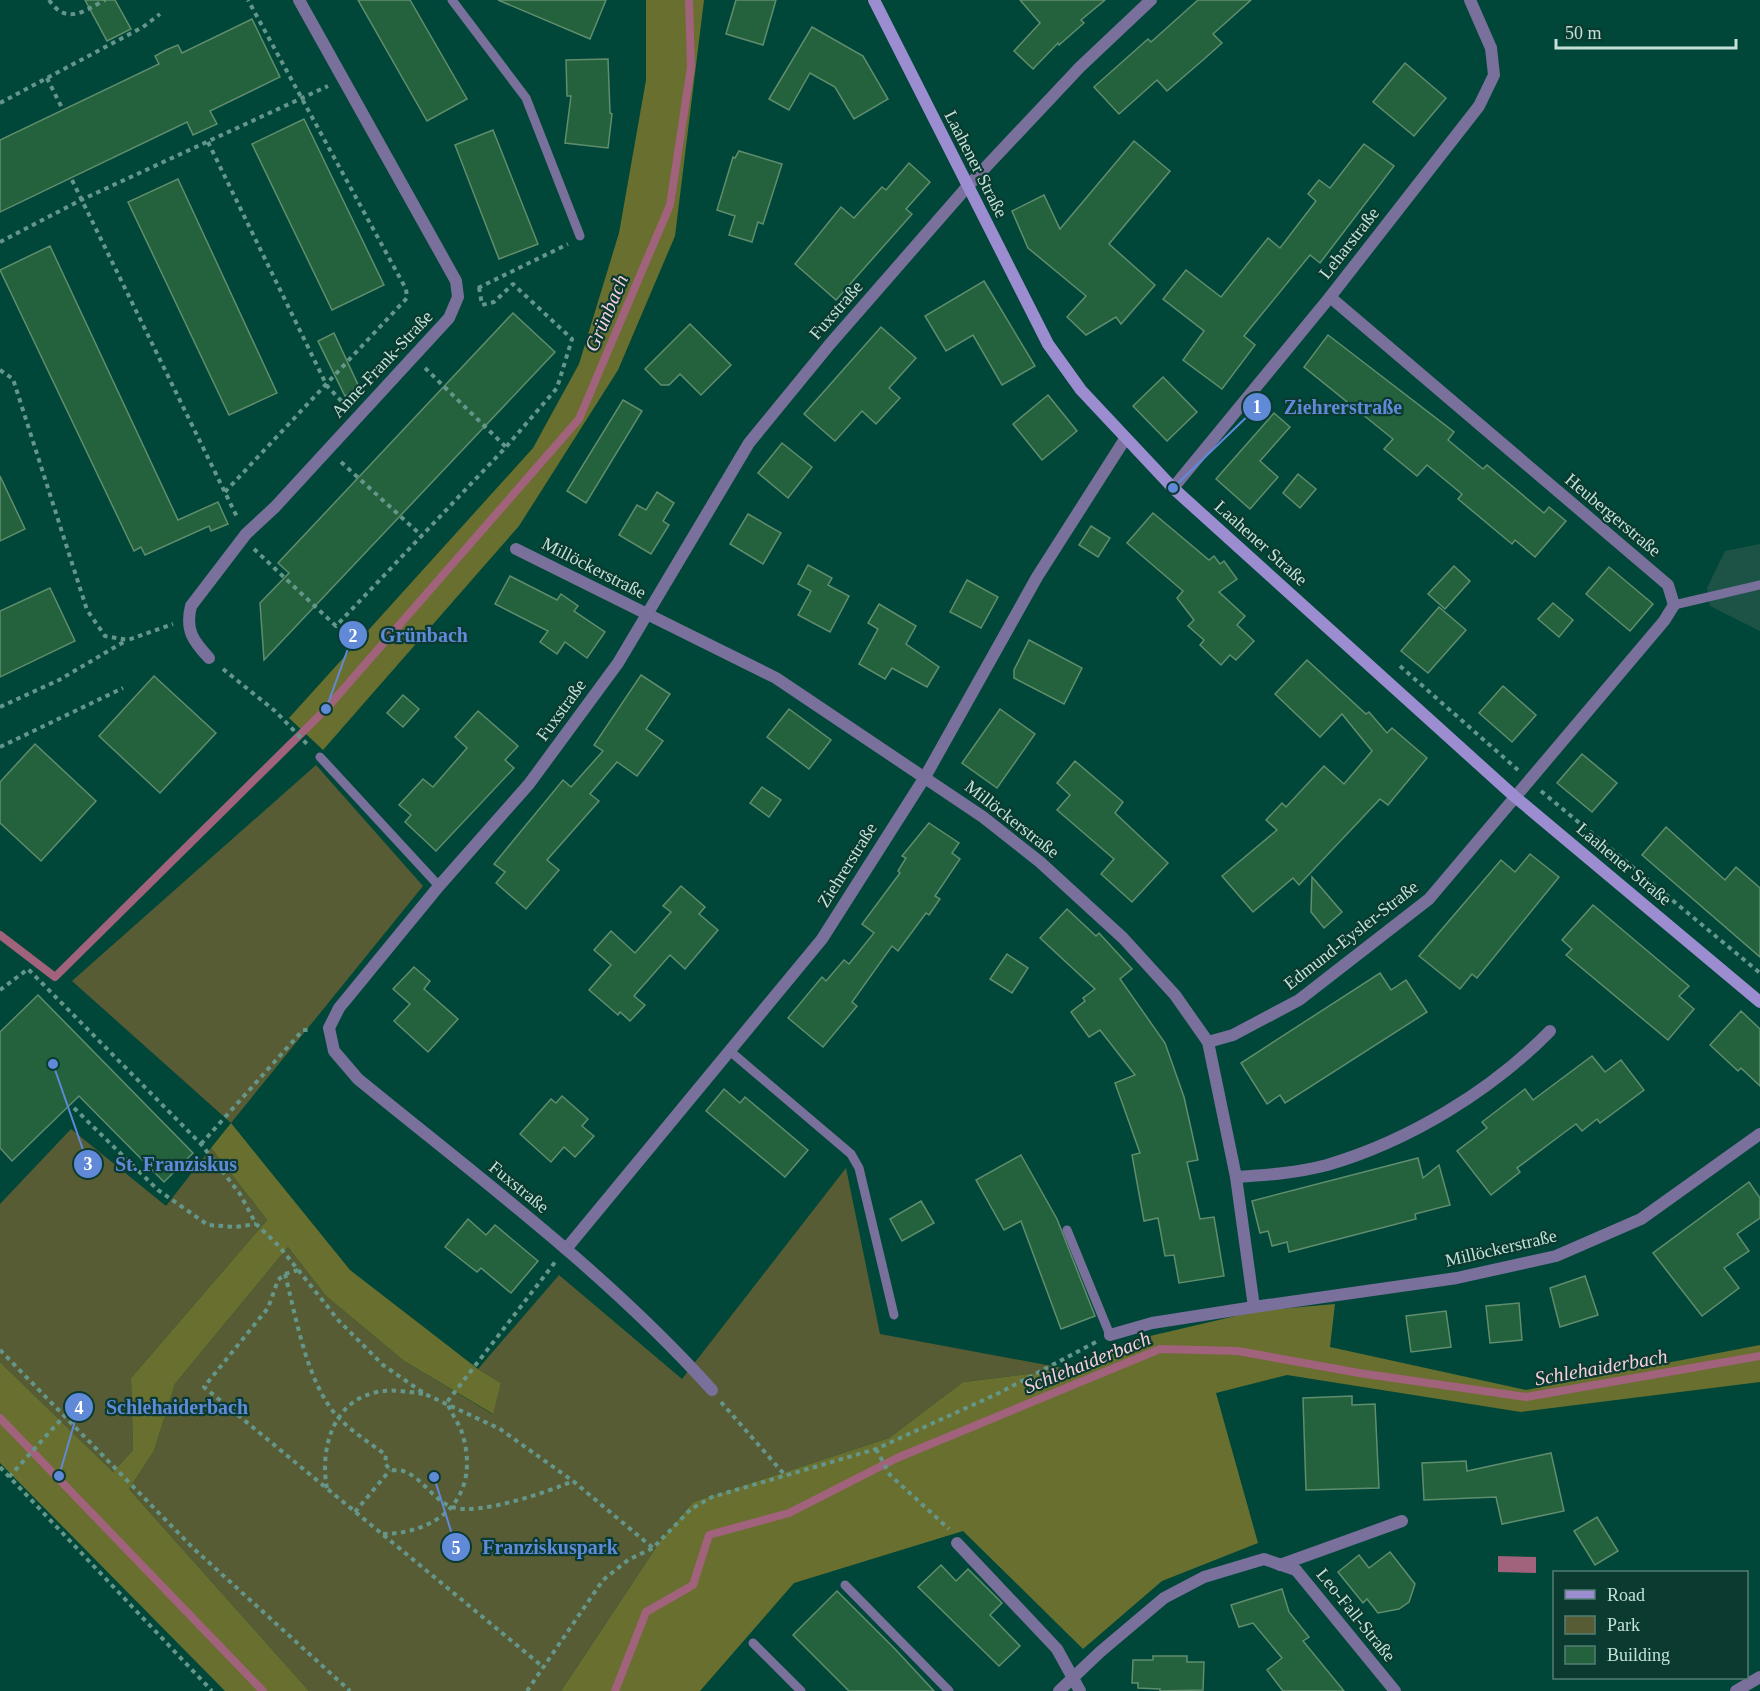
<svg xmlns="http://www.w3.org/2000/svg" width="1760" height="1691" font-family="'Times New Roman',serif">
  <rect width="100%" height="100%" fill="#014739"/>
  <path fill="#1c5346" d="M1760 544V631L1710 606 1707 588 1725 551Z"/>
  <g fill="#585c34">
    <path d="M316 765 423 886 231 1123 72 981Z"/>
    <path d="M71 1129 166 1206 211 1148 267 1220 131 1378 133 1450 113 1472 0 1362V1204Z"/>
    <path d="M846 1168 880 1334 1068 1369 963 1382 889 1438 693 1502 661 1540 561 1691H309L129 1489 154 1451 175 1384 288 1247 326 1296 404 1361 492 1414 501 1383 478 1369 559 1275 682 1379Z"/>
  </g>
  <g fill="#696f2f">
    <path d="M646 0H704L675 236 618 370 519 526 323 750 289 718 533 448 579 364 619 233 646 80Z"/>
    <path d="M231 1123 350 1270 478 1369 501 1383 493 1414 404 1361 326 1296 288 1247 175 1384 154 1451 129 1489 309 1691H225L0 1463V1362L113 1472 133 1450 131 1378 267 1220 211 1148Z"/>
    <path d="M1335 1304 1330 1347 1526 1390 1760 1345V1382L1521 1412 1287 1375 1216 1393 1258 1543 1162 1581 1083 1649 963 1531 794 1583 700 1691H561L661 1540 693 1502 889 1438 963 1382 1068 1369 1133 1340 1257 1311Z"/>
  </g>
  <path fill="#a1627b" d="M1498 1556 1536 1557V1573L1498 1572Z"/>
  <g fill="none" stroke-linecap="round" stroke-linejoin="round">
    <g stroke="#a1627b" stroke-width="8">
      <path d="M0 935 55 977 326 709 579 419 670 205 691 67 689 0"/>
      <path d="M0 1418 263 1691"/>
      <path d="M615 1691 646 1612 693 1585 709 1535 789 1513 897 1458 1160 1349 1238 1351 1359 1373 1526 1397 1760 1356"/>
    </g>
  </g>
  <g fill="#24613d" stroke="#608d6e" stroke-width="1.5">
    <path d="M85 0H115L131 29 107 41Z"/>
    <path d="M358 0H410L467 99 427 121Z"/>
    <path d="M498 0H606L590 39Z"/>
    <path d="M736 0H776L763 45 726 34Z"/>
    <path d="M1020 0H1105L1081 20 1084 23 1059 45 1058 43 1033 69 1014 51 1040 23Z"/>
    <path d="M1198 0H1251L1213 34 1222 43 1203 60 1167 91 1157 80 1119 114 1094 87 1148 39 1151 42Z"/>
    <path d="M252 19 280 77 210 111 217 124 193 135 187 122 0 212V140L159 64 155 56 166 50 178 45 182 53Z"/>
    <path d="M812 27 863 56 888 99 854 119 835 87 810 73 789 110 769 99Z"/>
    <path d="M608 59 610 113 612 114 608 148 565 143 571 96H567L566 60Z"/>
    <path d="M1405 63 1446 98 1414 136 1373 102Z"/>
    <path d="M304 119 384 285 332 310 252 144Z"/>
    <path d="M493 130 538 244 499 259 455 145Z"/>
    <path d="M1134 141 1170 171 1109 244 1155 285 1121 324 1116 317 1086 335 1067 317 1086 296 1028 248 1012 211 1044 195 1060 229Z"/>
    <path d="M1364 144 1394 166 1320 263 1310 255 1244 336 1255 345 1222 389 1183 360 1204 331 1163 299 1186 270 1221 297 1268 238 1280 248 1316 201 1308 194 1319 180 1330 188Z"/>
    <path d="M739 151 782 164 763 224 758 222 752 242 729 235 735 216 717 210 733 157 735 158Z"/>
    <path d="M909 163 930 182 906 209 912 214 836 300 795 264 841 207 854 218 882 187 886 190Z"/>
    <path d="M178 179 277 393 229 415 128 202Z"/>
    <path d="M50 246 178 520 218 502 228 524 211 531 209 526 145 555 141 547 134 551 0 270Z"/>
    <path d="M984 281 1035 366 1002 385 973 335 946 351 925 316Z"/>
    <path d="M513 313 555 352 264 660 260 603 289 573 278 563Z"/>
    <path d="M690 324 731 365 701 395 680 374 669 385H661L645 369Z"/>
    <path d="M881 327 916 358 889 388 900 398 876 424 862 411 835 441 804 414Z"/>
    <path d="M334 333 360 389 345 396 318 341Z"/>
    <path d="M1328 335 1454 432 1448 440 1483 469 1487 465 1544 513 1549 507 1566 521 1535 557 1515 540 1512 544 1458 499 1462 494 1427 465 1417 476 1384 449 1393 439 1304 367Z"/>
    <path d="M1163 377 1197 412 1167 441 1133 406Z"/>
    <path d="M1048 395 1077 431 1042 460 1013 424Z"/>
    <path d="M623 400 642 411 586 503 567 491Z"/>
    <path d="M1274 413 1290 427 1260 461 1278 477 1250 509 1216 479Z"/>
    <path d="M782 443 812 467 788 498 758 473Z"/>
    <path d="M1298 474 1316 489 1300 508 1283 493Z"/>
    <path d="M0 476 25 529 0 541Z"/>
    <path d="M657 492 674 503 663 521 669 525 651 554 619 535 637 505 646 510Z"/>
    <path d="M1153 513 1209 560 1214 556 1220 564 1224 561 1237 579 1219 592 1245 616 1237 625 1254 641 1236 660 1230 655 1221 665 1200 645 1204 640 1188 626 1194 620 1177 598 1183 591 1127 543Z"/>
    <path d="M748 514 781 533 763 564 730 544Z"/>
    <path d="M1091 526 1110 538 1098 557 1079 545Z"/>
    <path d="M808 565 832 578 828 585 849 596 830 632 798 615 811 591 798 584Z"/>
    <path d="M1454 566 1470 581 1445 609 1428 594Z"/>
    <path d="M1609 567 1653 604 1630 631 1586 594Z"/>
    <path d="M510 576 557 600 561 594 578 606 574 611 605 632 587 658 565 642 557 654 540 642 548 631 495 604Z"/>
    <path d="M967 580 998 597 981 628 950 612Z"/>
    <path d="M50 588 75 641 0 677V611Z"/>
    <path d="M1553 603 1573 620 1559 637 1538 619Z"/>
    <path d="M879 604 916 626 906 644 939 667 927 687 892 668 885 679 859 664 878 629 868 623Z"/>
    <path d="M1439 607 1466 630 1428 673 1401 651Z"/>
    <path d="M1029 640 1082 668 1064 704 1014 678V670Z"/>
    <path d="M1307 660 1366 714 1369 712 1387 733 1392 728 1427 758 1388 805 1380 799 1299 885 1293 878 1253 912 1222 876 1277 830 1266 820 1282 803 1286 807 1324 766 1344 784 1372 751 1342 714 1320 737 1275 694Z"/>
    <path d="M641 675 670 694 646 729 663 741 637 776 617 762 590 794 599 801 547 860 559 870 526 909 496 883 505 872 494 864 563 780 571 787 603 751 594 745Z"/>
    <path d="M154 676 216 733 160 793 99 736Z"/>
    <path d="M1503 686 1536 715 1512 742 1479 713Z"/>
    <path d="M403 695 419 709 403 727 387 713Z"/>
    <path d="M789 709 831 740 809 769 767 737Z"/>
    <path d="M1000 709 1035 734 997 788 962 763Z"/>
    <path d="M478 711 518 746 505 760 514 768 436 851 405 822 411 815 399 805 423 779 433 787 467 748 455 737Z"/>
    <path d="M35 744 96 801 41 861 0 823V782Z"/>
    <path d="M1582 754 1617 783 1592 812 1557 783Z"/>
    <path d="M1075 761 1123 802 1115 813 1168 863 1132 902 1101 874 1114 859 1057 810 1070 795 1057 783Z"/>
    <path d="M762 787 781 800 769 817 750 803Z"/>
    <path d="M929 823 959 843 952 853 960 859 935 896 940 899 929 915 926 913 898 951 892 946 852 1002 857 1006 823 1047 788 1018 822 977 826 981 844 960 849 964 874 933 862 924 900 873 898 871 906 858 902 856Z"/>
    <path d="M1666 827 1725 880 1736 867 1760 888V957L1642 855Z"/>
    <path d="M1530 854 1559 877 1477 978 1472 974 1460 989 1419 956 1501 860 1515 872Z"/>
    <path d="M1312 877 1342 912 1324 928 1311 912Z"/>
    <path d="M681 886 705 907 699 914 718 930 685 969 670 955 634 996 645 1005 630 1021 620 1012 618 1015 589 990 611 965 594 950 611 931 635 953 671 912 663 906Z"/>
    <path d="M1593 905 1689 986 1679 996 1694 1009 1668 1040 1566 955 1572 949 1562 940Z"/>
    <path d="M1067 909 1096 936 1099 933 1132 969 1120 979 1165 1043 1184 1097 1198 1160 1187 1162 1200 1219 1214 1217 1224 1276 1179 1283 1174 1255 1165 1256 1158 1218 1144 1221 1132 1155 1140 1153 1115 1083 1135 1075 1100 1030 1089 1037 1071 1012 1085 1001 1083 998 1095 989 1040 938Z"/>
    <path d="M1007 954 1028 968 1012 993 990 979Z"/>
    <path d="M414 967 430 981 424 989 458 1019 428 1052 394 1021 410 1004 393 989Z"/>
    <path d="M1380 973 1391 990 1406 980 1427 1012 1285 1103 1280 1095 1267 1104 1241 1063Z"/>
    <path d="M38 995 193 1153 164 1182 79 1096 12 1161 0 1148V1032Z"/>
    <path d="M1741 1011 1760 1029V1086L1741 1068 1738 1071 1710 1045Z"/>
    <path d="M1592 1056 1605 1072 1621 1060 1644 1090 1600 1123 1597 1119 1582 1131 1576 1124 1565 1132 1517 1168 1520 1172 1491 1195 1457 1151 1487 1128 1482 1122 1525 1089 1533 1100Z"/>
    <path d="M724 1089 740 1103 745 1097 808 1150 785 1177 706 1111Z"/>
    <path d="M562 1096 588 1119 582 1126 594 1136 575 1157 564 1147 551 1162 520 1134 551 1099 556 1103Z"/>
    <path d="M1021 1155 1057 1219 1095 1316 1061 1329 1021 1221 1004 1230 976 1180Z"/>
    <path d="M1418 1158 1423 1178 1439 1165 1450 1205 1415 1214 1416 1219 1289 1252 1287 1242 1272 1246 1268 1231 1260 1233 1252 1201Z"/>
    <path d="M1749 1182 1760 1198V1218L1737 1234 1749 1251 1724 1268 1739 1288 1702 1316 1653 1253Z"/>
    <path d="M921 1201 934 1223 902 1241 890 1219Z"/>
    <path d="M468 1219 486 1235 495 1225 538 1261 511 1293 481 1268 477 1272 445 1247Z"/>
    <path d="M1585 1276 1598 1315 1560 1327 1550 1288Z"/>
    <path d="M1519 1303 1522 1340 1490 1343 1486 1306Z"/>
    <path d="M1446 1311 1451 1347 1411 1352 1406 1316Z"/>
    <path d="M1352 1396V1405L1375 1404 1379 1488 1306 1490 1303 1398Z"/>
    <path d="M1551 1453 1564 1511 1502 1524 1496 1497 1424 1500 1422 1463 1466 1461 1467 1471Z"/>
    <path d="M1597 1517 1618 1551 1595 1565 1574 1531Z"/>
    <path d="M1390 1552 1415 1584 1409 1602 1399 1609 1378 1613 1367 1599 1363 1603 1338 1572 1359 1555 1369 1568Z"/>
    <path d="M941 1565 956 1581 968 1569 1002 1603 990 1615 1020 1646 999 1666 918 1587Z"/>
    <path d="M1282 1589 1289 1612 1309 1637 1303 1641 1344 1691H1283L1267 1670 1282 1658 1253 1623 1239 1627 1231 1605Z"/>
    <path d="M837 1591 896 1650 934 1691H849L793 1635Z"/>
    <path d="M1153 1656H1187V1662H1204L1203 1690 1160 1691V1689L1138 1688V1683H1132L1133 1660H1153Z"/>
  </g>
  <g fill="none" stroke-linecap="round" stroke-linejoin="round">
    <g stroke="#65968a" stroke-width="4" stroke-dasharray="4.5 4.5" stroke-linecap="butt">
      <path d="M49 0C66 25 83 12 105 0"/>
      <path d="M47 78 63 110"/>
      <path d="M0 103 143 27 160 14"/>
      <path d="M208 142 327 386 346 406"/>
      <path d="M72 180 238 519"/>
      <path d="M0 242 81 200 328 86"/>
      <path d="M478 288 568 244"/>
      <path d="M425 368 506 447"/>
      <path d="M0 370 13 379 87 610 105 636 128 640 173 624"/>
      <path d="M341 462 422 536"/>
      <path d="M225 492 407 298 406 289 248 0"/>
      <path d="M254 549 336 626 506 447 557 388 572 339 513 284 494 302 482 305 479 287"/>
      <path d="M1400 666 1518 770"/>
      <path d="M223 669 275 711 309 746"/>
      <path d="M0 707 59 680 127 640"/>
      <path d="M0 747 123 688"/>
      <path d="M1541 791 1760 973"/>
      <path d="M0 990 28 969 201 1144 240 1194 256 1224 279 1246 339 1321 383 1365 425 1394 500 1429 573 1481 653 1548 691 1509 712 1497 876 1449 999 1393 1096 1342"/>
      <path d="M74 1108 158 1190 208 1225 235 1227 256 1224"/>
      <path d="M201 1144 303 1030H312"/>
      <path d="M298 1270 285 1274 278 1280 268 1308 204 1387 542 1666"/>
      <path d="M285 1274C296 1317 307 1384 338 1417 352 1432 370 1443 386 1455L385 1463 390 1470C394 1471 400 1469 403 1471 422 1477 434 1501 452 1507 478 1516 548 1492 573 1481"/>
      <path d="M0 1350 193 1548 350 1691"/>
      <path d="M721 1402 784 1474"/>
      <path d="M876 1449 890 1475 949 1529"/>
      <path d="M0 1467 212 1691"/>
      <path d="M9 1477 65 1415"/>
      <path d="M327 1488C320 1452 331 1404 373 1393 390 1388 408 1392 425 1394"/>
      <path d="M355 1512 390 1470"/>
      <path d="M383 1534C441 1533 480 1496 463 1436 460 1424 451 1414 447 1402L556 1261"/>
      <path d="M527 1691 603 1580 628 1560 653 1548"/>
    </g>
    <g stroke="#79709b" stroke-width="9">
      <path d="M452 0 526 98 580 236"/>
      <path d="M1674 605 1760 585"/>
      <path d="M320 757 439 886"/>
      <path d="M731 1052 851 1154 859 1168 894 1315"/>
      <path d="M1067 1230 1110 1335"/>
      <path d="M845 1585 949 1691"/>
      <path d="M753 1643 801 1691"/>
    </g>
    <g stroke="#79709b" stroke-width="12">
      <path d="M1173 488 1330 297 1479 106 1494 75 1491 48 1470 0"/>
      <path d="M516 549 776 678 983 817 1040 862 1123 938 1175 995 1208 1042 1236 1177 1254 1307"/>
      <path d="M209 658C193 641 185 630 191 606L246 534 275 507 449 318 458 297 456 281 299 0"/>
      <path d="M1208 1042 1233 1035 1299 1000 1429 899 1664 621 1674 605 1668 585 1330 297"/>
      <path d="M1236 1177C1266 1175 1297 1173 1327 1165 1409 1141 1491 1091 1550 1031"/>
      <path d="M566 1249 822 939 925 777 1037 577 1125 439"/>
      <path d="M1110 1335 1152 1323 1254 1307 1457 1278 1556 1256 1641 1219 1760 1134"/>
      <path d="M712 1390C607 1273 479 1178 358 1079L334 1051 329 1028 339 1008 439 886 529 784 618 663 749 443 830 344 967 187 1080 67 1151 0"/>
      <path d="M957 1543 1057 1649 1080 1691"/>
      <path d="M1280 1565 1402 1521"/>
      <path d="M1059 1691 1100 1652 1164 1598 1204 1577 1264 1559 1296 1570 1395 1691"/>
      <path d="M1736 1691 1760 1677"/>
    </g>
    <path stroke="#9c8cd0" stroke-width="12" d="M874 0 1048 344 1081 390 1173 488 1514 796 1760 1002"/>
  </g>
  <g text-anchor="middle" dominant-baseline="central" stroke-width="4.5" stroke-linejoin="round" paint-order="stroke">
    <g font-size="18" fill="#c4e2d8" stroke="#0a3a30">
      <text transform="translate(976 164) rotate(63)">Laahener Straße</text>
      <text transform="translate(1349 243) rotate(-52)">Leharstraße</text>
      <text transform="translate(836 310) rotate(-49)">Fuxstraße</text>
      <text transform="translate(382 364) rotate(-47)">Anne-Frank-Straße</text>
      <text transform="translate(1613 515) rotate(40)">Heubergerstraße</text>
      <text transform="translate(1261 543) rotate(42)">Laahener Straße</text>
      <text transform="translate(594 568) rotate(27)">Millöckerstraße</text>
      <text transform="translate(561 710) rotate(-54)">Fuxstraße</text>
      <text transform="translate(1012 819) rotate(38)">Millöckerstraße</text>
      <text transform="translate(1624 864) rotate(40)">Laahener Straße</text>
      <text transform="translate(847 865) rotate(-58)">Ziehrerstraße</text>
      <text transform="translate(1351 935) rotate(-38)">Edmund-Eysler-Straße</text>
      <text transform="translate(519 1187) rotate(39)">Fuxstraße</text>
      <text transform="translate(1501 1248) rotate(-13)">Millöckerstraße</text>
      <text transform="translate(1356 1615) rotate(51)">Leo-Fall-Straße</text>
    </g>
    <g font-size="20" font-style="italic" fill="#f6cfdd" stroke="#0a3a30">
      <text transform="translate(606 313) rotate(-67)">Grünbach</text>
      <text transform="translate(1087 1362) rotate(-22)">Schlehaiderbach</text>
      <text transform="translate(1601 1367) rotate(-10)">Schlehaiderbach</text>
    </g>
  </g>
  <path fill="none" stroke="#6089d8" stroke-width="2" d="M1173 488L1257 407M326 709L353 635M53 1064L88 1164M59 1476L79 1407M434 1477L456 1547"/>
  <g fill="#6089d8" stroke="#0a3a30" stroke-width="2">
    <circle cx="1173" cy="488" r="6"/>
    <circle cx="326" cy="709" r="6"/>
    <circle cx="53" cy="1064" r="6"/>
    <circle cx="59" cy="1476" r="6"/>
    <circle cx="434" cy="1477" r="6"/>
    <circle cx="1257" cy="407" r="15"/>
    <circle cx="353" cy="635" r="15"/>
    <circle cx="88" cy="1164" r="15"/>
    <circle cx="79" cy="1407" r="15"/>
    <circle cx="456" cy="1547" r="15"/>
  </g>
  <g font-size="18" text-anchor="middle" font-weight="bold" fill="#fff">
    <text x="1257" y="413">1</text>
    <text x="353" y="642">2</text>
    <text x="88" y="1170">3</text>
    <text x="79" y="1414">4</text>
    <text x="456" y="1554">5</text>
  </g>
  <g font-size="20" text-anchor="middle" font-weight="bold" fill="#6089d8" stroke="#0a3a30" stroke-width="4.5" stroke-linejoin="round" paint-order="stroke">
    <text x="1343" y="414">Ziehrerstraße</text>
    <text x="424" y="642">Grünbach</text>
    <text x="176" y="1171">St. Franziskus</text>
    <text x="177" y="1414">Schlehaiderbach</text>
    <text x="550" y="1554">Franziskuspark</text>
  </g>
  <rect x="1553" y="1571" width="195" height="108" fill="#0a3a30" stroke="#547d73" stroke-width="1.5"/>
  <rect x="1565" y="1590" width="30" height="9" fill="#9c8cd0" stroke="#547d73" stroke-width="1.5"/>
  <text x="1607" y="1601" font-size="18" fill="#c4e2d8">Road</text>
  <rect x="1565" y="1616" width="30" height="18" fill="#585c34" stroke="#547d73" stroke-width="1.5"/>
  <text x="1607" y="1631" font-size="18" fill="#c4e2d8">Park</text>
  <rect x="1565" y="1646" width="30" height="18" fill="#24613d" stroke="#547d73" stroke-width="1.5"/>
  <text x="1607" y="1661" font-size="18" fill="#c4e2d8">Building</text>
  <path d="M1556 39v9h180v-9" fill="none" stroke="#c4e2d8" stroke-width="3"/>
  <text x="1565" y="39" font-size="18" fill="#c4e2d8" stroke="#0a3a30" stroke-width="4.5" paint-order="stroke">50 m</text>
</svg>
